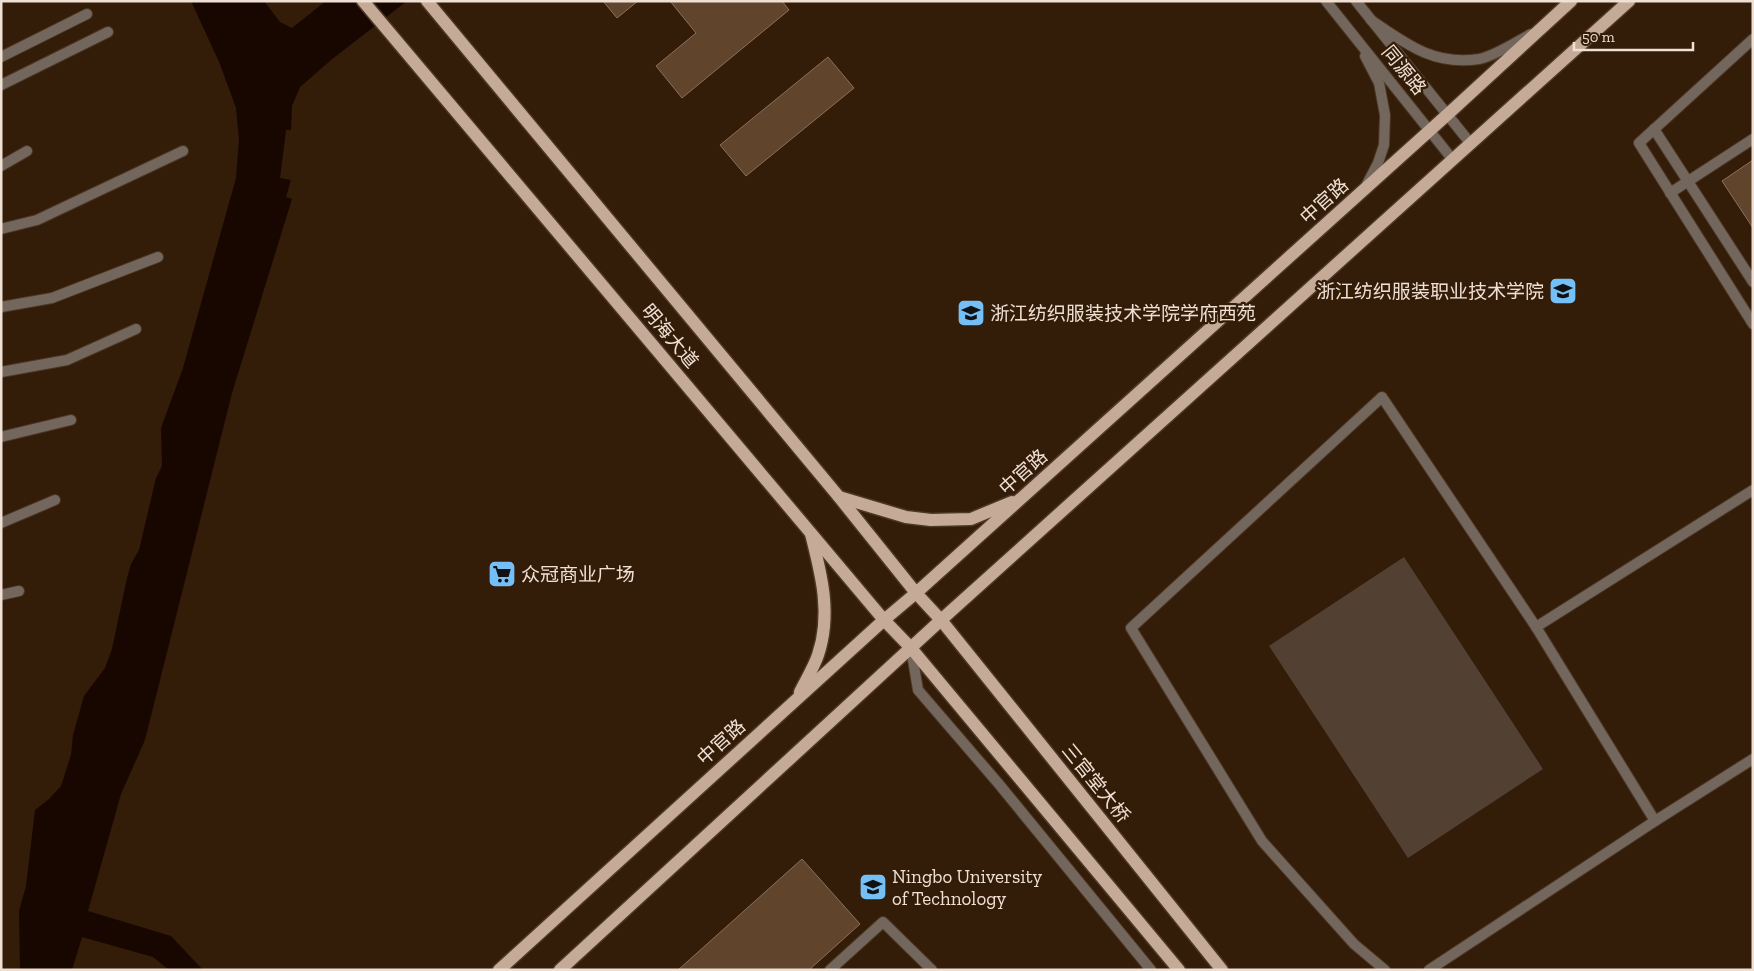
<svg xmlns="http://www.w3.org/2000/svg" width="1754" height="971" font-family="'Zilla Slab','Noto Sans SC',serif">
  <rect width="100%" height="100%" fill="#331c08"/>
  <path fill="#524133" d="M1404 557 1543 769 1408 858 1269 646Z"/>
  <path fill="#180700" d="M191 1H264L280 22 292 28 326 1H407L331 60 300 87 292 106 291 130H286L280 178 291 180 286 197 292 199 232 393 145 740 121 794 88 911 171 936 203 970H169L153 957 82 937 72 970H20L19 911 26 886 35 810 49 799 61 786 71 755 73 735 84 696 105 668 112 649 127 578 131 564 139 550 156 478 162 466 161 428 183 368 236 178 239 140 236 108 220 64Z"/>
  <g fill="#61442c" stroke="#8c705a">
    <path d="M603 1H638L617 18Z"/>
    <path d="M670 1H782L789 10 682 98 656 66 696 33Z"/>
    <path d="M828 57 854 88 746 176 720 145Z"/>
    <path d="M1753 160V228L1722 181Z"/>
    <path d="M802 859 860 924 809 970H678Z"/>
  </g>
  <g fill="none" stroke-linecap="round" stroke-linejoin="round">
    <defs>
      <g id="service">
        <path d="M1753 39 1639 143 1753 324"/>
        <path d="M1 57 87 14"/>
        <path d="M1 85 108 32"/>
        <path d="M1654 129 1753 282"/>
        <path d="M1 166 27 151"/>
        <path d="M1670 193 1753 139"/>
        <path d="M1 229 37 220 183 151"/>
        <path d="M1 307 52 298 158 257"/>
        <path d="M1 372 67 360 136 329"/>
        <path d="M1 437 71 420"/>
        <path d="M1 523 55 500"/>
        <path d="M1 595 19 591"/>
        <path d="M1536 627 1753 490"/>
        <path d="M830 970 883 922 932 970"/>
        <path d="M1385 970 1354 944 1262 841 1131 628 1382 397 1536 627 1655 821"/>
        <path d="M1429 970 1655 821 1753 759"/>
      </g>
      <g id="tertiary">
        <path d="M1326 1 1453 160"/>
        <path d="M1356 1 1471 144"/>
        <path d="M1371 20C1406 44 1434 66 1479 59 1495 56 1516 42 1531 34"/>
        <path d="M1365 56 1379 83 1385 115 1384 145 1378 163 1367 184"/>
        <path d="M911 648 918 690 998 783 1151 970"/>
      </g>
      <g id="primary">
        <path d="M363 1 884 620 911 648 1179 970"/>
        <path d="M427 1 839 497 916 593 941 620 1222 970"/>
        <path d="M839 497 906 517 931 520 971 519 1012 502"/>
        <path d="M800 692C806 680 814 667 818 655 832 614 821 573 811 534"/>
        <path d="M499 970 884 620 916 593 1448 114 1571 1"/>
        <path d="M560 970 941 620 1629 1"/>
      </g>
    </defs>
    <use href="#service" stroke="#4d3725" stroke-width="12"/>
    <use href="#tertiary" stroke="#4d3725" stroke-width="12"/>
    <use href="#primary" stroke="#4d3725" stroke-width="15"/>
    <use href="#service" stroke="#73675d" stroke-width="10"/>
    <use href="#tertiary" stroke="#73675d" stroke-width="10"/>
    <use href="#primary" stroke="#c5ab97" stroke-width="12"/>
  </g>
  <defs>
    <symbol id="university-square" viewBox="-11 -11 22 22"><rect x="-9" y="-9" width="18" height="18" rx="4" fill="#74c0f6" stroke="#331c08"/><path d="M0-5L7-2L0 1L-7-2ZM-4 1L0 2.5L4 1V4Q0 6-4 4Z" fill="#111"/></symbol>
    <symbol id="supermarket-square" viewBox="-11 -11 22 22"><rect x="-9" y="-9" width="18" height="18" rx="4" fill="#74c0f6" stroke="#331c08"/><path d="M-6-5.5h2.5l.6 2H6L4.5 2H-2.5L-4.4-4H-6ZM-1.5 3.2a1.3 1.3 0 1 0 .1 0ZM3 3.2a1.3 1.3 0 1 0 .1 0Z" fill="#111"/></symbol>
  </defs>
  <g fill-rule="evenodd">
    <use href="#university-square" x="1547" y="275" width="32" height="32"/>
    <use href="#university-square" x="955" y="297" width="32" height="32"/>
    <use href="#supermarket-square" x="486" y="558" width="32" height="32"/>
    <use href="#university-square" x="857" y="871" width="32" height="32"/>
  </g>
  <g text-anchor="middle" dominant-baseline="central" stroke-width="4.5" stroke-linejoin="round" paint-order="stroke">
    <g font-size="19" fill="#f0e0d4" stroke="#331c08">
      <text transform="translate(1404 70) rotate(51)">同源路</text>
      <text transform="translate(1324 201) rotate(-42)">中官路</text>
      <text transform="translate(670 336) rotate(50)">明海大道</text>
      <text transform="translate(1023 472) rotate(-42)">中官路</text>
      <text transform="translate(721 742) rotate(-42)">中官路</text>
      <text transform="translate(1096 783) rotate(51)">三官堂大桥</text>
    </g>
    <g font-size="19" fill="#f0e0d4" stroke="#331c08" text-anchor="start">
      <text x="1544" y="291" text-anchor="end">浙江纺织服装职业技术学院</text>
      <text x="990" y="313">浙江纺织服装技术学院学府西苑</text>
      <text x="521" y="574">众冠商业广场</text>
      <text x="892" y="876">Ningbo University<tspan x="892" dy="22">of Technology</tspan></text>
    </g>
  </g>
  <rect width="1754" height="971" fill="none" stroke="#f0e0d4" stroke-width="5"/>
  <path d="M1574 42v8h119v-8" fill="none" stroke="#f0e0d4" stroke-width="2.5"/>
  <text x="1582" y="42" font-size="15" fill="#f0e0d4" stroke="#331c08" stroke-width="4" paint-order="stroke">50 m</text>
</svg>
